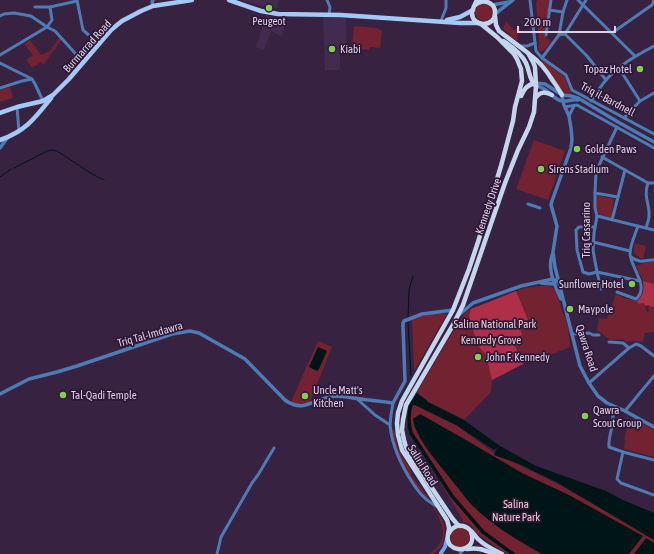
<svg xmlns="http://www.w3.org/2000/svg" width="654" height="554" font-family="'Asap Condensed',sans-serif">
  <rect width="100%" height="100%" fill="#372241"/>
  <g fill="#432a4f">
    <path d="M241 0H279L277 9 254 4Z"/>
    <path d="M266 16 275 17 276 18 279 19 280 18H287L282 37 271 31 264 50 256 47Z"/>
    <path d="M323 17 346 18V54L340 55V70H325Z"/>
  </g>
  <g fill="#722230">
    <path d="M537 0H550L544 36 546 37 551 42 543 51H540L538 47 539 44 536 3Z"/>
    <circle cx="484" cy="12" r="9"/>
    <path d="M506 21 514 30 520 28 521 33H518L517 41 510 36V34L503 29Z"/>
    <path d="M354 26 378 28 382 31 380 48 370 47 369 50 352 48Z"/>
    <path d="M60 37 62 39 43 65 41 62 32 68 26 60 33 55 24 44 30 40 41 55 50 51Z"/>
    <path d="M543 60 565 77 569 89 571 91 570 95 564 93 562 92 541 62Z"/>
    <path d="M10 87 13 98 0 102V90Z"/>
    <path d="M534 140 565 151 548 200 516 189Z"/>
    <path d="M596 195 614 199 611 218 600 215 597 210Z"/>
    <path d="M635 243 646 246 643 259 640 258 634 253V249Z"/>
    <path d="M648 262H654V284L643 281 636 266Z"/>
    <path d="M547 285 555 289 562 309V312C569 321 569 336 570 347L543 358 523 364 492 380 491 392 464 420 428 402C424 398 420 396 417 392L461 318 466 312 471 309 525 288Z"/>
    <path d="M616 294 624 298 637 301 638 304 644 303 647 312 649 311 648 305 654 306V332L645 333 643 342 635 341 625 342 624 339 610 340 597 330 599 318 607 319Z"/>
    <path d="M441 313 447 314 414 371 412 319 423 315Z"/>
    <path d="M318 341 332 347 309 404H294L291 402Z"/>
    <path d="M410 405H415L456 425 493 452 558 484 646 534 654 540V554H508L503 552 475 532C473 526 469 522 462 522L463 520 411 434C406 423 404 416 410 405Z"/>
    <path d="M634 418 654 430V457L624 449 625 441 624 440 628 424 631 425Z"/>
    <path d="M394 429 396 440 398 448 403 458 410 468 411 475 430 500C410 484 396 455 391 430Z"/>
    <path d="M430 503 433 506 442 519 445 528 443 544 440 548 433 554H429C440 548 446 535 441 523 439 516 434 509 430 503Z"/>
    <circle cx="460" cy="538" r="10"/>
  </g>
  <g fill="#b02f48">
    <path d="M643 281 654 284V306L650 307V305L645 306 644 303 638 304 637 301C644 295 644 289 643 281Z"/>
    <path d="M516 291 528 320 519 325 522 335 512 339 523 364 492 380 486 355 480 348 471 325 469 315 471 309Z"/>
  </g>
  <g fill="#001515">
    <path d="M318 347 327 351 319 369 317 371 309 367Z"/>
    <path d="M417 393C421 397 424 397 428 402L464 420 500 446 536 466 606 491 623 500 654 513V540L558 483 519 464 494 455 497 448 494 450 456 425 415 405H410L412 402H417L412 401Z"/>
    <path d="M420 414 466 440 522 473 569 495 643 536 629 554H542C520 542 492 525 474 507 468 502 463 494 458 488 445 471 415 439 413 419Z"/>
    <path d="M646 538 654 543V554H634Z"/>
  </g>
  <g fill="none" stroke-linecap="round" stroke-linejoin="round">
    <g stroke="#001515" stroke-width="1">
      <path d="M14 168 47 151 52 150 57 151 92 174 104 180"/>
      <path d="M0 177 11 169"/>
      <path d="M408 319 409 290 413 276"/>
      <path d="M408 322 411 376"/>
    </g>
    <path stroke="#001515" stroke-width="3.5" d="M414 403 412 402C408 412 408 422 411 433L452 496 483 532 513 554"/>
    <g stroke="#4e7bb3" stroke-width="3">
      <path d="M77 0 83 30 99 44"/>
      <path d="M327 0 330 7 329 15"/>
      <path d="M530 0 536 51 542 58 566 75 572 90 654 134"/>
      <path d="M578 0 635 56"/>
      <path d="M35 7H50L77 1"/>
      <path d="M549 10 563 12"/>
      <path d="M0 16 4 14 14 13 31 16 47 27 55 31 83 62"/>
      <path d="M441 21 446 8V0"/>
      <path d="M612 33 652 5 654 0"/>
      <path d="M565 34 587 56 606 80"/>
      <path d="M546 35 551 0"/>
      <path d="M559 35 563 12 567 0"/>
      <path d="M520 46H527L535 43"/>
      <path d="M0 55 47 27 52 20 50 7"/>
      <path d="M542 58 559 35 565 34 586 0"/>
      <path d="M0 63 32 79 35 84 43 101"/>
      <path d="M619 68 640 101"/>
      <path d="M0 88 22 81 32 79"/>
      <path d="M591 101C596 94 600 87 606 80 619 65 637 55 654 46"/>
      <path d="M17 107 19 132"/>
      <path d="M565 107 577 105 654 148"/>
      <path d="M569 116 574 106"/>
      <path d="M624 118 640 101 654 93"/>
      <path d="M602 157 648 183H654"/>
      <path d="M595 193 618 197"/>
      <path d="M528 204 540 208"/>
      <path d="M597 216 654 230"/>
      <path d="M612 220 625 170"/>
      <path d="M595 227H579L576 230 577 250 583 272 589 274 597 272 640 281"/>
      <path d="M646 228C647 224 649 220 649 216 650 204 643 197 648 183"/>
      <path d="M593 242 630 251"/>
      <path d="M631 257C643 265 643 259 654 260"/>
      <path d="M601 289 597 272 593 250 594 233 597 216 595 208V193L596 172 617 127"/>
      <path d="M617 292 636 299C650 287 631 268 630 254 630 245 635 235 638 226"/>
      <path d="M572 334 589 333 593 335H599"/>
      <path d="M609 342 623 343 629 348"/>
      <path d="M589 383 629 348 636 344 641 346 654 356"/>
      <path d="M356 398 375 415 390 425C392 447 402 467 414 485 417 489 420 494 424 497 427 501 432 503 436 506"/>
      <path d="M612 405C612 409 613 413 613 418 613 428 608 437 609 447L623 452 654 460"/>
      <path d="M625 411 654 376"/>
      <path d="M390 425 391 415 393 403"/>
      <path d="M623 452 617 479 621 483 654 495"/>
      <path d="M217 554 221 537 252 483 258 475 274 448"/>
      <path d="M460 554 463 550"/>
    </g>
    <g stroke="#4e7bb3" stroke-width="3.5">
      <path d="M492 5 509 2"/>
      <path d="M153 6 152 2 153 0"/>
      <path d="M495 14 513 0"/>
      <path d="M536 83 545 84 562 95 564 105 569 116 571 128 572 139 571 148 552 201 551 205 557 226 553 252 555 267 580 366 589 383 598 396 607 403 625 411 654 427"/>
      <path d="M536 86C550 88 551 99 562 101 567 102 572 99 578 100"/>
      <path d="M562 95 571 96 578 98 618 122 654 142"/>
      <path d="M0 148 8 137"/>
      <path d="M553 253C546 268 555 286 561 299"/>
      <path d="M541 283 554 284"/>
      <path d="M459 315 473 303 521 286 553 279 559 283"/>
      <path d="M0 394 29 379 57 372 77 366 172 334 190 331 199 333 245 359 285 400C304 414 315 398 334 396 340 396 347 397 353 398 366 400 380 401 393 403L405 381 403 327V323L404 321 422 314 453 310"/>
    </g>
    <path stroke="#6da8ef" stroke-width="4" d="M441 553 445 547 447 539"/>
    <g stroke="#a5c9f7" stroke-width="4.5">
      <path d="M229 0 261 11 278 14 341 15 460 23H479"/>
      <path d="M447 20 460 17 473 10"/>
      <path d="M0 113 17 107 43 101 53 95 69 79 111 30 122 21 141 11 153 6 192 0"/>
      <path d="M0 140C26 131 35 118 51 98"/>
    </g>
    <g stroke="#c4d6ee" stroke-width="4.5">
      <path d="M474 6C479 1 486 0 491 4 494 6 495 9 495 12 496 28 471 28 472 12 473 8 475 4 477 0"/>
      <path d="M503 41C513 47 521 53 526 63 530 72 529 80 536 86"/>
      <path d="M529 54C539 61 547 71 553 81 556 85 559 90 562 95"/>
      <path d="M521 96C524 89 527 85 535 83"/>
      <path d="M536 97C541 91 545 92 552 95"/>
      <path d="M460 526 457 524 452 518 410 455 406 447 404 440 402 430 403 420 406 405 453 325 463 305 505 183 518 150 529 127 534 112 536 86 535 67 533 62 528 53 499 31 496 25 495 16"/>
      <path d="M471 532C477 548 459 554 450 545 446 540 448 535 449 529 449 526 448 523 447 520L402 450 398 435 397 423 398 413 402 401 453 310 469 269 478 242 501 166 513 121 515 107 522 81 521 69 517 59 514 54 497 37 481 24"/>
      <path d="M449 533C453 525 463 523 470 530 473 532 475 536 478 539 485 546 494 550 502 554"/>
      <path d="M467 549C478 547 484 550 494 554"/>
    </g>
  </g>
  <g fill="#84cf4d" stroke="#2d1837" stroke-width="1.5">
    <circle cx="269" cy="8" r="4"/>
    <circle cx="332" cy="49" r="4"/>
    <circle cx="640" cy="69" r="4"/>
    <circle cx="577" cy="149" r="4"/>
    <circle cx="541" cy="169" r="4"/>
    <circle cx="632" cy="284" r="4"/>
    <circle cx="570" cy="309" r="4"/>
    <circle cx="478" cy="357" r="4"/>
    <circle cx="63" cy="395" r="4"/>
    <circle cx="305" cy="396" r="4"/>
    <circle cx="585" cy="416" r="4"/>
  </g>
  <g text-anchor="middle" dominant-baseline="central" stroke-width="3.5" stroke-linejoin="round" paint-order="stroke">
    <g font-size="11" fill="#ddd0e4" stroke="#2d1837" text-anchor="start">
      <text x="269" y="21" text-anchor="middle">Peugeot</text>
      <text x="340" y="49">Kiabi</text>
      <text x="632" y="69" text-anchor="end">Topaz Hotel</text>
      <text x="585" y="149">Golden Paws</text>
      <text x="549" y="169">Sirens Stadium</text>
      <text x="624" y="284" text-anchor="end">Sunflower Hotel</text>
      <text x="578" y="309">Maypole</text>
      <text x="486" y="357">John F. Kennedy</text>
      <text x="313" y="390">Uncle Matt's<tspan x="313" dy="13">Kitchen</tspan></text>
      <text x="71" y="395">Tal-Qadi Temple</text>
      <text x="593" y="410">Qawra<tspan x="593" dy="13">Scout Group</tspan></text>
    </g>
    <g font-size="11" fill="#ddd0e4" stroke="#2d1837">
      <text transform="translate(87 46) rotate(-48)">Burmarrad Road</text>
      <text transform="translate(608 99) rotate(28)">Triq il-Bardnell</text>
      <text transform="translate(488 206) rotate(-71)">Kennedy Drive</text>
      <text transform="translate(586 230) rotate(-90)">Triq Cassarino</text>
      <text transform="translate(150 334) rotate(-16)">Triq Tal-Imdawra</text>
      <text transform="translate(587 348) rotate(72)">Qawra Road</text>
      <text transform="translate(423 465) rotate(58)">Salini Road</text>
    </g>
    <g font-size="11" fill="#ebc9cb" stroke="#2d1837">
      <text x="495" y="324">Salina National Park</text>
      <text x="491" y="340">Kennedy Grove</text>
      <text x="516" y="504">Salina<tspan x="516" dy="13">Nature Park</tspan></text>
    </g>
  </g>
  <path d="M518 26v6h97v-6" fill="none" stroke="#ddd0e4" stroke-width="2"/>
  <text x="524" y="26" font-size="12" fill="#ddd0e4" stroke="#2d1837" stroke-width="3" paint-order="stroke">200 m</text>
</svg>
